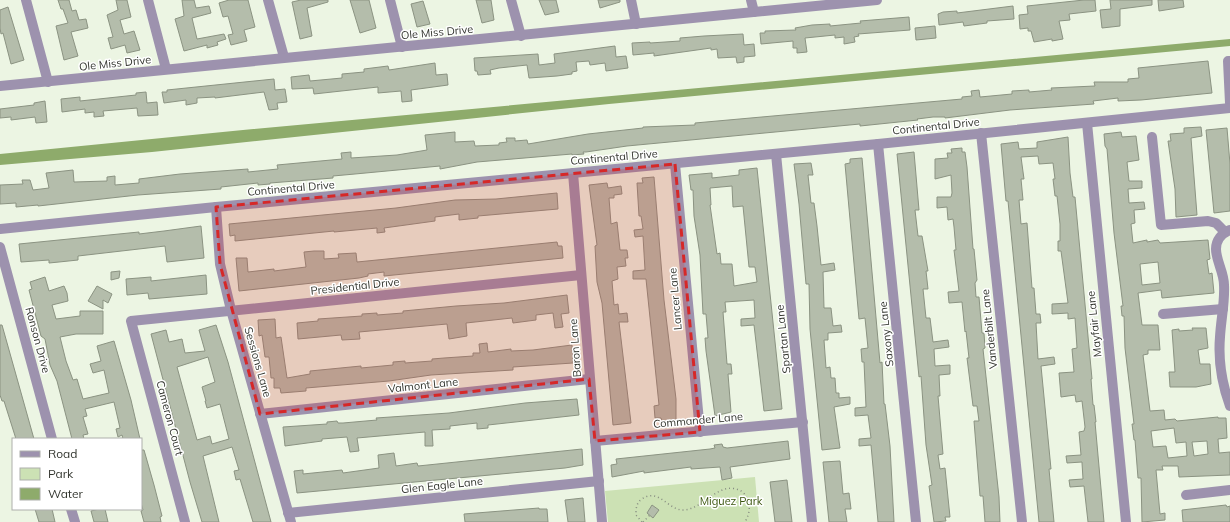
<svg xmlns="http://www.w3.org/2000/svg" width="1230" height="522" font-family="Mulish,sans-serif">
  <rect width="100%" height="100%" fill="#ecf5e3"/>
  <path fill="#cce1b4" d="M755 477 759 522H608L605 491Z"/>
  <path fill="#8eab6b" d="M1230 39V46L609 104 152 152 0 165V154L243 130Z"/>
  <g fill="#b4bdab" stroke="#8b9382" fill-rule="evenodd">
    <path d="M58 0H69L72 11 76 10 79 20 86 19 88 28 71 32 78 56 64 60 56 26 68 23 63 9H61Z"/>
    <path d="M116 0H127L131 17 120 20 124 34 134 31 140 50 127 53 125 45 111 49 108 38 113 37 107 15 118 10Z"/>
    <path d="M182 0H194L196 8 209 6 211 13 192 18 197 39 224 34 226 39 217 42 218 45 207 48V45L184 51 175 19 184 16Z"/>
    <path d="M229 0H248L255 27 244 30 247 41 231 45 228 35 233 34 228 16 223 17 219 3Z"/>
    <path d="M301 0H328V2L307 8 312 36 300 39 292 2Z"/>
    <path d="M350 0H369L376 28 360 33Z"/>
    <path d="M476 0H491L494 20 482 23Z"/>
    <path d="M539 0H556L559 12 545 15Z"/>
    <path d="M598 0H620V2L600 8Z"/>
    <path d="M1084 0H1095L1096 11 1069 14 1070 20 1059 21 1063 39 1052 41V39L1034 42 1031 31H1028V28L1020 29 1019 15 1028 14 1027 6Z"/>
    <path d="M1110 0H1152V5L1120 9V26L1102 28 1100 10 1111 9Z"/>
    <path d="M1158 0H1183L1184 7 1159 11Z"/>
    <path d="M423 1 430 24 417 27 411 4Z"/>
    <path d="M1013 6 1014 19 987 21V23L964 26 963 22 939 25 938 14 943 12 957 11V13Z"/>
    <path d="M8 7 24 60 11 64 3 33 1 34 0 28V10Z"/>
    <path d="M909 17 910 30 858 34 859 36 854 37 855 42 844 44V37L835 38V35L805 38 807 52 797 53V48H793V41L761 44 760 33H765V31L796 30 795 28 812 25 830 24V26L861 23 860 21Z"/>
    <path d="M935 26 936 38 916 40 915 28Z"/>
    <path d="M743 34 744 45 754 44 755 56 744 57V62L737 63 736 57 718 58 717 49 711 50V48L654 56V53L633 55 632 43 650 42V43L680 41V38L704 36Z"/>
    <path d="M615 46 616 57 626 56 628 68 606 71 605 63 590 65 589 61 576 62 577 71 572 72V74L557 76 529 78 527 65 499 68 490 70 491 74 478 75 477 71H475L474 58 538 54 539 65 555 63 554 54Z"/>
    <path d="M1208 61 1212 93 1141 100 1118 101V98L1093 101 1094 104 1010 110 945 118V117H933L917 119 918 120 860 126V124L627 146 586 152H583L584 154 572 155V154L477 162 440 169V166L355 174 333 176V178L270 183V184L258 185V183L221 187V189L138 195 38 206V205L16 207V203L0 204V185L23 184 22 180H30L33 190 49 188 46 173 73 170 74 182 107 181V177L115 176V185L139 183V179L180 174 248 169V172L278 169 277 165 342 159 341 153 351 152V158L397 155 427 150 425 135 455 132V142L474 141 475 146 499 145V143L507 142 506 138H515V141L527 140 528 144 588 134 643 128V127L695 125V123L962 99V97L972 96 971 91 979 90 980 97 1012 94V91L1029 90V92L1052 90 1051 88 1095 86 1094 82H1128V79L1139 78 1138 68Z"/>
    <path d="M435 63 436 75 447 74 448 85 411 90 412 101 402 102 401 91 378 93V87L314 94 313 88 292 89 291 77 309 75 310 81 342 78V74L364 72V69L388 66 389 70Z"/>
    <path d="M274 79 275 90 285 89 287 102 277 103 278 109 269 110 264 92 215 98V97L197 98V103L186 105V100L164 103 162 92H167V90Z"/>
    <path d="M146 92 147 103 157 102 158 115 138 116 137 108 103 111 104 116 94 117V112L85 113V109L62 112 61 99 80 97V101L136 95V93Z"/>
    <path d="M45 101 47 122 36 123 35 117 11 120V117L0 118V109L34 105V103Z"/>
    <path d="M1201 127 1202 136 1191 138 1197 215 1176 217 1175 189 1168 141H1171L1170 134 1184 133V128Z"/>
    <path d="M1227 128 1230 164V211L1214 213 1206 130Z"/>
    <path d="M1121 132 1122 137 1136 136 1139 160 1127 162 1129 181H1142V188L1128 189 1129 203 1144 202 1145 209 1134 210 1135 223 1131 224 1133 243 1147 240V242L1158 240 1160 243 1208 240 1210 259 1207 260 1209 274 1212 273 1214 293 1162 298 1161 290 1138 293 1142 325H1158L1160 350H1148V354L1143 355 1150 411 1164 410 1165 420 1175 419 1177 421 1218 417V418H1226L1227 438 1218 439 1219 453 1230 452V475L1179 477 1178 466H1162L1163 470H1156L1160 514 1165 513V520L1142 522 1141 478H1138L1135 440H1134L1132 424H1134L1125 348 1124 316H1122L1121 306H1123L1114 233 1107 149 1105 146 1104 134ZM1158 262 1160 283 1142 285 1140 264ZM1174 428 1176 443 1186 442 1187 456 1168 458 1166 446 1153 447 1151 431ZM1207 441 1208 454 1194 456 1192 442Z"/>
    <path d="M1068 137 1070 173 1073 197H1075L1092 379H1091L1093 405H1094L1096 422H1095L1104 522H1088L1084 486 1070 487 1069 480 1083 479 1082 463V462L1067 463 1066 456 1081 455 1079 432 1084 431 1085 427 1082 401 1076 402 1075 395 1061 397 1059 373 1074 372 1072 349 1077 348 1075 318 1068 319V313L1052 314V304L1068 303 1061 251H1058V241H1060V224L1057 196H1055L1053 179H1055L1053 163 1039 164 1038 156 1021 157 1024 179H1021L1023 200H1019L1021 224 1027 223 1032 288H1034L1036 314H1040L1041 323H1036L1038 359 1054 357 1055 364 1041 366 1051 469H1049L1054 522H1039L1008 201H1006L1001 144 1018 142 1019 149 1037 148V142Z"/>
    <path d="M962 148V152H965L967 167 973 249H974L977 280 975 283 976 297H979L982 333H984L985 348 983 349 999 497 1000 522H985L983 496H980L974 421H979L977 406H973L967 358H969L966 331 965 332 962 302 949 303 948 292 959 291 954 250H956L954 227 953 219 948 220 947 207 937 208V197H951L952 193 951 175 935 179V159L948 158 947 153H952L951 149Z"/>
    <path d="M914 152 919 210H915L918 236H922L928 271H926L928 289H923L926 318H930L933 342 948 340 949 347 934 349 935 366 950 365V374L939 375 940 396H938L943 454 938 455 940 469 945 468 950 517H945L946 521 934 522 929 486 932 485 926 445 921 376 919 377 897 154Z"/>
    <path d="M862 158 880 363 882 362 884 404H885L890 446 894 522H878L871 445 859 446V439L871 438 868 415 855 416V408L866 407 864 362H862L861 349 868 348 865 318 859 319 845 164 850 163V159Z"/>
    <path d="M811 163 813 175H808L811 203H814L817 226 821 265 834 263 835 270 823 272 824 308H831L833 326 841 325 842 332 828 333V340H824L826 368 830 367 831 378H835L836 393H839V398L850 397V404L834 407 840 448 822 450 810 329 809 284H806L799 204 794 164Z"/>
    <path d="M757 168 782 409 764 411 754 325 741 326V319L755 318 754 300 725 302 726 312H723L727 364H731L732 374H728L731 412 715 416 706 351 705 338H708L706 314H703L700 255 694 216 693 190H691L689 175 712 173V178L739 175V170ZM732 186 733 207 743 206 749 267H755L757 282 734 286 732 264H721L720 253 717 254 710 205H711L710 188Z"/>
    <path d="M654 177 664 300 676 399V420L662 421 661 418H655L654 406 659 405 646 279H633V271L645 270 643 236 635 237 634 230 643 229 641 216H639L637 183H643L642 178Z"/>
    <path d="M607 183 608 188 621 186 622 194 614 195V198H609L611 224 617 222 620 250H627L628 258H625L626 266 617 267 618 279 612 281 614 305 618 304 619 314 627 313 628 322H619L631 423 613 425 602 303 597 282 595 246 597 245 589 185Z"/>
    <path d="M557 193 558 209 478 216V218L459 220V214L435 217V221L384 228 385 232 377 233V228L334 232V231L235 241V235L230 236 229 224 396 208 455 200 496 199Z"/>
    <path d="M201 226 204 258 167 262 165 246 78 256V260L59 262 49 263V260L21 262 19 244 139 232V234L164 231Z"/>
    <path d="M557 242 558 246H562L563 258 384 276V272L368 274V276L359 278 239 291 236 258H247L248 272 274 269V271L306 267 304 252 314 251H324V259L339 258 338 254 356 253 357 262Z"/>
    <path d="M120 271 119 278 111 280V272Z"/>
    <path d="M206 275 207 294 149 299 148 293 127 295 126 279 151 277V281Z"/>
    <path d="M45 277 49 291 64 286 67 293 68 301 52 305 56 319 80 316V311H103V334H76L60 337 66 361 73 380 77 379 83 399 109 393 104 370 93 373 90 364 101 361 97 346 114 341 131 400 140 439H123L122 435 118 437 116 429 120 428 114 402 85 409 87 416 83 417 88 434 83 435 84 439H72L57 381 50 365 45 339 41 336 29 290 32 289 30 282Z"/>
    <path d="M97 286 112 294 108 303 103 300V309L88 301Z"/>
    <path d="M567 295 569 313 561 314 563 327 555 328 553 313 536 315V320L513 323 512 318 466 323 467 336 449 339 447 324 359 332 360 339 342 340 341 335 298 339 297 323 318 321V319L362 316V314L377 313V315L403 313V311L456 306 504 303Z"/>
    <path d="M275 319 276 338 281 337 287 378 310 374V371L361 366V368L393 365V362L405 361V363L432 361V359L444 358 473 356V353H480L479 344 487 343 488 352 511 349V351L533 350 572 345 573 363 513 367V370L431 375 389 381 306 388V391L281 393 280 388H274V378H271L269 357H265L262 335 259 336 258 320Z"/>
    <path d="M0 325H2L34 439H16L4 401H2L0 395Z"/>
    <path d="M216 325 228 362 271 522H253L240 479 236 480 234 471 239 470 232 447 203 456 219 522H202L190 482 151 334 166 330 169 342 182 339 185 353 205 351 199 330ZM208 357 215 382 202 387 206 401H205L207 408 220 404 229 439 212 444 210 436 197 440 177 367Z"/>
    <path d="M1192 328H1206L1208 348 1198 350 1200 364H1210L1211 384 1196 387H1170L1169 372H1175L1172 330 1179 329V331L1193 330Z"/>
    <path d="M577 399 579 415 488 425V428L477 429V423L450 426V429L432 430 433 446H425V432L357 438 359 451 350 452 347 437 322 439V441L285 446 283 427 327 424V422L337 421 338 423H343L377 420 376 418 449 413 525 403Z"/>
    <path d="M788 441 790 459 730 467 732 478 722 480 720 467 691 469V467L644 473V471L612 477 611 465 617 464 616 459 710 449 715 448 714 445 722 444 723 447 727 448Z"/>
    <path d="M582 449 583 465 565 468 297 493 294 471 303 470V474L342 470 343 473 379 468 378 455 394 453 396 466 417 463 418 466Z"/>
    <path d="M141 450H144L154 485 162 516 160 517 161 522H144L141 511 143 510 141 503Z"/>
    <path d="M840 461 843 494 849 493 851 509H845L847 522H829L823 462Z"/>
    <path d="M787 480 792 522H775L770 482Z"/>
    <path d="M583 498 585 522H568L565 500Z"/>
    <path d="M652 505 659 510 653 518 647 513Z"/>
    <path d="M1226 505 1227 507 1230 506V522H1183L1182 510Z"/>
    <path d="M539 508V509H547L548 522H465L464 514Z"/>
    <path d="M35 509H52L55 522H39Z"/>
    <path d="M99 509H105L108 522H94L91 511Z"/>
  </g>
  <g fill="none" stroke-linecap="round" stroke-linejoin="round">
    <g stroke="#878d81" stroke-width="1.5" stroke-dasharray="1 3" stroke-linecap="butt">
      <path d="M642 522 636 515C636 509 636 503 642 499 659 487 668 511 684 510 706 508 720 478 743 492 751 503 751 511 745 522"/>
      <path d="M643 522 650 515"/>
    </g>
    <g stroke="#9d92ae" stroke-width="10">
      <path d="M26 0 48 82"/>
      <path d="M148 0 166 69"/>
      <path d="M268 0 284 57"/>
      <path d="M390 0 402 47"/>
      <path d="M511 0 521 36"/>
      <path d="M631 0 636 24"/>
      <path d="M751 0 754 12"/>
      <path d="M1230 61H1228L1230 103"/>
      <path d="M0 86 877 0"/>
      <path d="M1087 123 1126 522"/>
      <path d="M981 133 1022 522"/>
      <path d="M1152 137 1161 225 1208 221 1216 223 1225 232"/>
      <path d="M878 144 916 522"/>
      <path d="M776 154 812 522"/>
      <path d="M675 164 700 432"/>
      <path d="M573 173 602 522"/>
      <path d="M216 207 220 264 231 310 291 522"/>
      <path d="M0 229 216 207 878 144 1230 108"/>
      <path d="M1230 230C1222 233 1216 240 1216 249 1216 261 1224 272 1224 285 1225 302 1221 319 1220 337 1218 361 1222 384 1230 406"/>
      <path d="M0 247 52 439"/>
      <path d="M1163 314 1223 309"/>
      <path d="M260 414 589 379"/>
      <path d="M595 441 803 422"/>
      <path d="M1186 495 1230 490"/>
      <path d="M71 509 75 522"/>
      <path d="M288 513 599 481"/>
      <path d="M185 522 131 321 581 275"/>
    </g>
  </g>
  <path fill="#d62828" fill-opacity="0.2" stroke="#d62828" stroke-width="3" stroke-dasharray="8 5" stroke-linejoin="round" d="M675 164 700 432 595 441 589 379 260 414 220 264 216 207Z"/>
  <g text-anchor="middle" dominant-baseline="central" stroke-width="3" stroke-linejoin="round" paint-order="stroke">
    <g font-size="11" fill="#33362f" stroke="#fff">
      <text transform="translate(437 32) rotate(-5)">Ole Miss Drive</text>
      <text transform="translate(115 63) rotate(-6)">Ole Miss Drive</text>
      <text transform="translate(936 126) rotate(-6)">Continental Drive</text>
      <text transform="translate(614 157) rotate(-5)">Continental Drive</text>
      <text transform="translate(291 188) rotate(-5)">Continental Drive</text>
      <text transform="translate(355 286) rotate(-6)">Presidential Drive</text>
      <text transform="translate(675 299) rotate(-95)">Lancer Lane</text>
      <text transform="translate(1094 324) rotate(-96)">Mayfair Lane</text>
      <text transform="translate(989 329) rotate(-96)">Vanderbilt Lane</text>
      <text transform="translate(886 334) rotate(-96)">Saxony Lane</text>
      <text transform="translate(783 339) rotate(-96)">Spartan Lane</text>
      <text transform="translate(38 340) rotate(75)">Ronson Drive</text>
      <text transform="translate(575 348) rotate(-94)">Baron Lane</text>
      <text transform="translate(258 362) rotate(74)">Sessions Lane</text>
      <text transform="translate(423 385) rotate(-6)">Valmont Lane</text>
      <text transform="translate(170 418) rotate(75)">Cameron Court</text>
      <text transform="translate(698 420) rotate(-5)">Commander Lane</text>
      <text transform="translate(442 485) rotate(-6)">Glen Eagle Lane</text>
    </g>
    <g font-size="11" fill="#3a540d" stroke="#fff">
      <text x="731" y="501">Miguez Park</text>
    </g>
  </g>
  <rect x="12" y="438" width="130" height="72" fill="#ffffff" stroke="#adafac"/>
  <rect x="20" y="451" width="20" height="6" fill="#9d92ae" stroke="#adafac"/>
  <text x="48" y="458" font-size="12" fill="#33362f">Road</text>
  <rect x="20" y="468" width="20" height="12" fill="#cce1b4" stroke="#adafac"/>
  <text x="48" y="478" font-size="12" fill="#33362f">Park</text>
  <rect x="20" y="488" width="20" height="12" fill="#8eab6b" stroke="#adafac"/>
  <text x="48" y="498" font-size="12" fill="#33362f">Water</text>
</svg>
